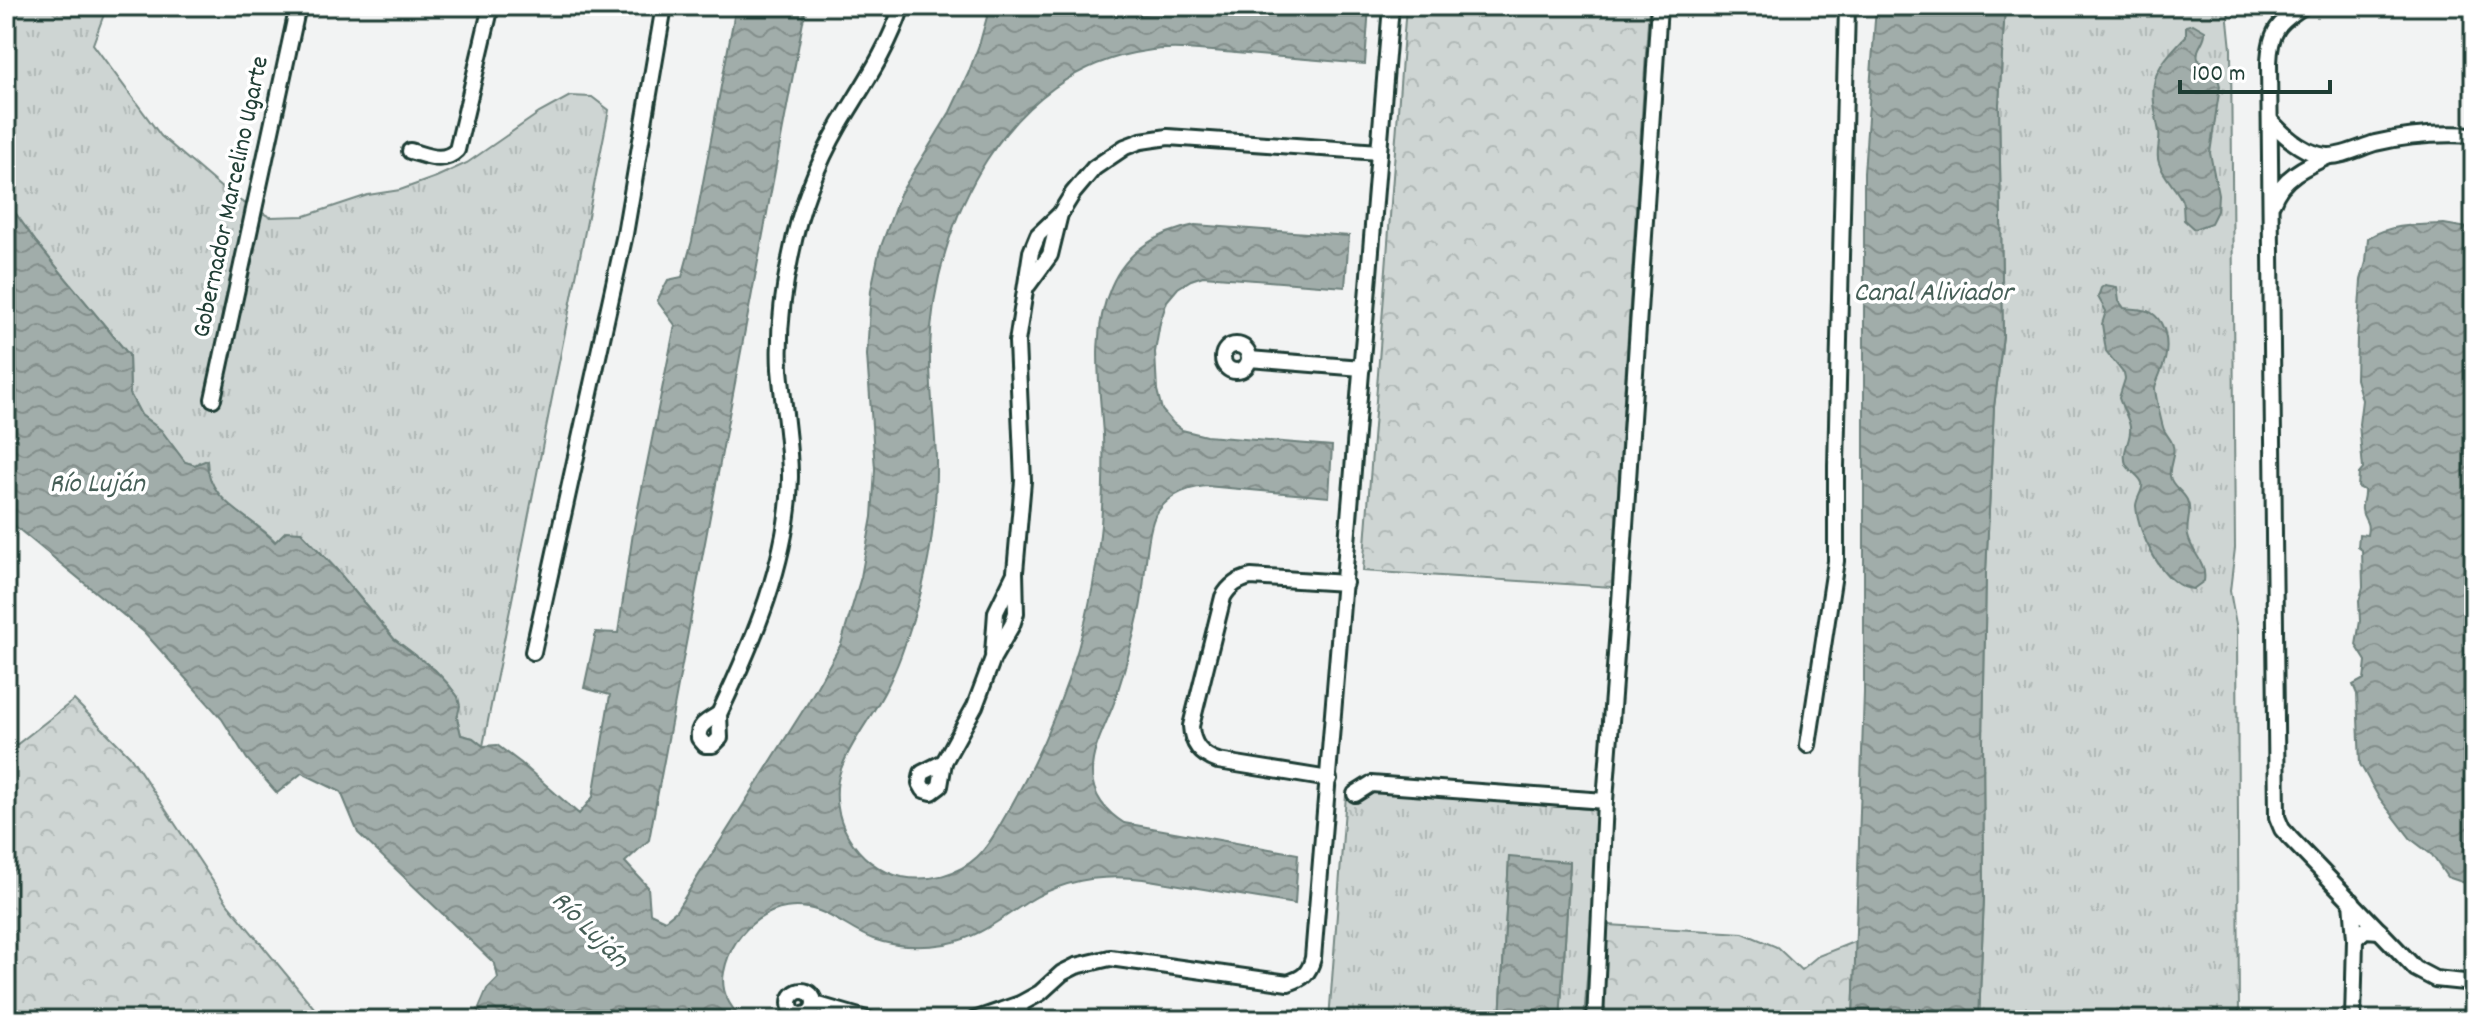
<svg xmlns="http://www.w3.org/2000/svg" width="2480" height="1026" font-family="Dekko,sans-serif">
  <defs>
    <pattern id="grass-tufts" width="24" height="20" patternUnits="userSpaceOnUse" patternTransform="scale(2)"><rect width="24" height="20" fill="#ced5d3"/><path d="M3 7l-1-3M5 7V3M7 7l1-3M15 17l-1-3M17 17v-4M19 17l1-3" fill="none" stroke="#b0b8b6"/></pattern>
    <pattern id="forest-crowns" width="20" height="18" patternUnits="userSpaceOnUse" patternTransform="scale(2)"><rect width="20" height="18" fill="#ced5d3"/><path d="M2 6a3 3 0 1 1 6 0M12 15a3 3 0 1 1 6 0" fill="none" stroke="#b0b8b6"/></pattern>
    <pattern id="water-waves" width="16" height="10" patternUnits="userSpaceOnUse" patternTransform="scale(2)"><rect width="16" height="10" fill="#a1adaa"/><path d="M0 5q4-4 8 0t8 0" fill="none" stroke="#838e8b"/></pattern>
  </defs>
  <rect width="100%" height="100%" fill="#f2f3f3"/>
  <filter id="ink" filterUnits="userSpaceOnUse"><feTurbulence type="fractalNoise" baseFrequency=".0125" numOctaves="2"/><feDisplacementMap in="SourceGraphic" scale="16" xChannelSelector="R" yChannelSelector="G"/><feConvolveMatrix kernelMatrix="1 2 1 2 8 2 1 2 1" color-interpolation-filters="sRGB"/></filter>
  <g filter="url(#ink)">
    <g fill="url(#grass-tufts)" stroke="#768984" stroke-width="2">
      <path d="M6 6H107L93 44 161 136 231 196 270 217 305 216 368 195 400 190 436 177 467 163 539 113 570 96 592 97 609 110 483 746 473 738 461 735 457 718 458 697 448 684 435 670 394 639 336 569 301 532 276 542C259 524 235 513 219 496 210 485 209 472 199 462L195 465 185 462 161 431 141 415 130 394 129 355 36 242 6 200Z"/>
      <path d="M2005 6H2229L2228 20 2231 49 2235 548 2230 591 2237 630 2239 1020H1979L1984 897 1983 741 1986 573 1994 407 2003 336 1999 104Z"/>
      <path d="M1374 791 1599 810 1584 1020H1560L1570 863 1509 858 1500 1020H1329L1346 795Z"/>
    </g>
    <g fill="url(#forest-crowns)" stroke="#768984" stroke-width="2">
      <path d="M1406 6H1649L1612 587 1363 571Z"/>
      <path d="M74 700 130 756 228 904 324 1020H6V753Z"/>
      <path d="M1608 925 1743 933 1777 947 1801 970 1818 956 1856 941 1853 1020H1602Z"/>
    </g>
    <g fill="url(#water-waves)" stroke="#6d807b" stroke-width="2">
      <path d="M736 6H806L649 840 625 862 648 887 650 913 665 920 676 911 809 701 841 644 861 577 872 517 875 469 867 355 871 290 879 252 900 194 950 112 968 74 980 42 990 6H1369L1365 64C1322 60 1278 57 1235 53 1206 51 1175 46 1146 51 1007 70 933 222 930 349 929 386 935 422 936 459 937 512 930 566 914 616 906 642 898 667 885 691 872 717 851 741 841 769 825 815 856 867 902 877 928 882 958 875 977 857 991 844 1000 824 1010 808 1059 721 1093 624 1101 525 1103 495 1104 464 1103 435 1100 385 1090 335 1111 287 1126 251 1158 232 1195 225L1349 236 1345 287 1203 276 1191 280 1178 288 1167 301 1160 323 1155 352 1157 390 1162 410 1173 423 1182 430 1206 436 1332 446 1329 497 1206 486C1184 488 1166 497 1155 516 1146 534 1145 585 1140 608 1133 640 1124 672 1114 703 1106 725 1091 750 1092 773 1092 795 1106 812 1124 823L1298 854 1295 904 1143 879C1102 874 1062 880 1026 903 999 920 978 938 945 944 921 948 896 947 873 939 854 932 838 918 819 911 775 895 732 929 724 972 720 992 730 1007 743 1020H489L478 1010 487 989 498 978 495 964 358 833 341 792 302 773 277 793 247 759 222 719 144 632 15 526 6 513V501L11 495 14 487 6 471V200L36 242 129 355 130 394 141 415 161 430 185 462 195 465 207 460C207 502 249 514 275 542L286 531 301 532 336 569 394 639 435 670 448 684 458 697 460 706 457 718 461 735 473 738 483 746 497 745 521 763 579 814 593 797 610 695 584 688 596 632 618 633 633 533 675 325 657 301 668 280 682 277 692 241Z"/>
      <path d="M1876 6H2005L1999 104 2003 336 1994 407 1986 573 1983 741 1984 897 1979 1020H1853L1864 692V173Z"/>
      <path d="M2193 24 2205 31C2206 42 2195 47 2198 59L2217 75 2220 86 2210 153 2218 194 2217 211 2211 223 2194 229 2184 220C2183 214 2184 206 2182 201 2179 191 2163 177 2159 163 2155 152 2161 142 2159 132 2149 82 2149 74 2186 36V26Z"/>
      <path d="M2444 224 2474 229V886L2447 877 2432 855 2411 839 2378 796 2360 764 2357 694 2353 685 2364 679 2366 661 2356 645 2360 621 2359 601 2363 587 2362 550 2358 547 2359 534 2367 535C2370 519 2363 521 2362 510 2361 503 2365 497 2364 490L2358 487 2359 474 2363 469 2359 424 2362 400 2356 379 2357 337 2361 280 2366 262 2368 238C2391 224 2417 225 2444 224Z"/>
      <path d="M2105 285 2117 287 2119 301 2124 308C2139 310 2152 307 2161 323 2169 338 2168 356 2161 371 2159 377 2156 382 2155 388 2155 394 2162 425 2164 430 2167 436 2172 440 2173 446 2176 456 2168 465 2170 476 2171 486 2183 491 2187 500 2193 513 2185 524 2188 536 2192 554 2207 562 2204 581L2193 589C2163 587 2138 533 2136 506 2136 498 2144 490 2142 483 2140 476 2129 471 2126 464 2121 450 2132 440 2130 427 2129 418 2122 408 2119 398L2125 379 2124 374 2106 351 2102 324 2106 311 2098 297 2101 288Z"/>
      <path d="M1509 857 1570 862 1560 1020H1500Z"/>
    </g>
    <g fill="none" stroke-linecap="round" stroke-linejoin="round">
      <defs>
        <g id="minor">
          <path d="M2304 6C2278 23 2270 31 2269 63L2277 817 2282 829 2290 838 2416 969 2435 979 2474 983"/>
          <path d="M2271 121C2285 137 2304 154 2327 156 2342 157 2361 147 2375 143 2408 135 2441 133 2474 135"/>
          <path d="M410 151C428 156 443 164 457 150L491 6"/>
          <path d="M2273 202C2282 177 2306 166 2329 156"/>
          <path d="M1028 285 1050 255 1060 214"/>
          <circle cx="1236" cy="358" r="13"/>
          <path d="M1249 359 1362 368"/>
          <path d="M213 399 298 6"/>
          <path d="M533 652 625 234 664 6"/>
          <path d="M993 654 996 612 1014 575"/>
          <path d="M719 714C753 642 789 559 790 477 790 441 783 405 780 369 778 330 783 291 791 254 800 208 817 164 840 124 864 84 888 50 902 6"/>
          <path d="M719 714 720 738 713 745H705L699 738C697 725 708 721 719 714Z"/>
          <path d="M1808 745 1836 561V466L1847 6"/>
          <path d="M944 762 975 706 993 658 1012 625 1016 613 1015 572 1023 481 1017 342 1031 252 1038 235 1060 214 1073 193 1094 168 1125 147 1141 141 1168 137 1379 152"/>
          <path d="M944 762 940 786 932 792 924 790 920 783 922 773Z"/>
          <path d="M1329 779 1218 761C1201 755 1192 745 1191 726L1223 597C1230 585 1238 580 1251 577L1345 583"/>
          <path d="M1355 794 1371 784 1605 801"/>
          <path d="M2352 901 2355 939 2365 930 2380 931"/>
          <circle cx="802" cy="1003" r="12"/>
          <path d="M815 1004 870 1020"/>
          <path d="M1020 1004 1021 1020"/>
          <path d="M974 1020 1020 1004 1040 993 1062 973 1076 966 1110 958 1288 983C1303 978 1309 974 1313 958L1391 6"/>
          <path d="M1595 1020 1605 801 1620 602 1659 6"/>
          <path d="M2353 1020 2355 939"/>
        </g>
      </defs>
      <use href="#minor" stroke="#1f3d34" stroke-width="20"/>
      <use href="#minor" stroke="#fff" stroke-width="14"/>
    </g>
  </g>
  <g text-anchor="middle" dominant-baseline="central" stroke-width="7" stroke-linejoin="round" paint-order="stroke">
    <g font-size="26" fill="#1f3d34" stroke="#fff">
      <text transform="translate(232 197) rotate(-78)">Gobernador Marcelino Ugarte</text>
    </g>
    <g font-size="28" font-style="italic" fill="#465f57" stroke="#fff">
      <text x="1933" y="295">Canal Aliviador</text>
      <text x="97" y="486">Río Luján</text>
      <text transform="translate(588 931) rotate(45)">Río Luján</text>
    </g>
  </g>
  <rect width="2480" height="1026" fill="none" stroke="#fff" stroke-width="32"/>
  <rect x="16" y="16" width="2448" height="994" fill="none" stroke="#1f3d34" stroke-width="3" filter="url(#ink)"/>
  <path d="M2180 80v12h150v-12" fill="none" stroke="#1f3d34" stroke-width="4"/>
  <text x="2192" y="80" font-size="24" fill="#1f3d34" stroke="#ffffff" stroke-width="6" paint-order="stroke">100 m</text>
</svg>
